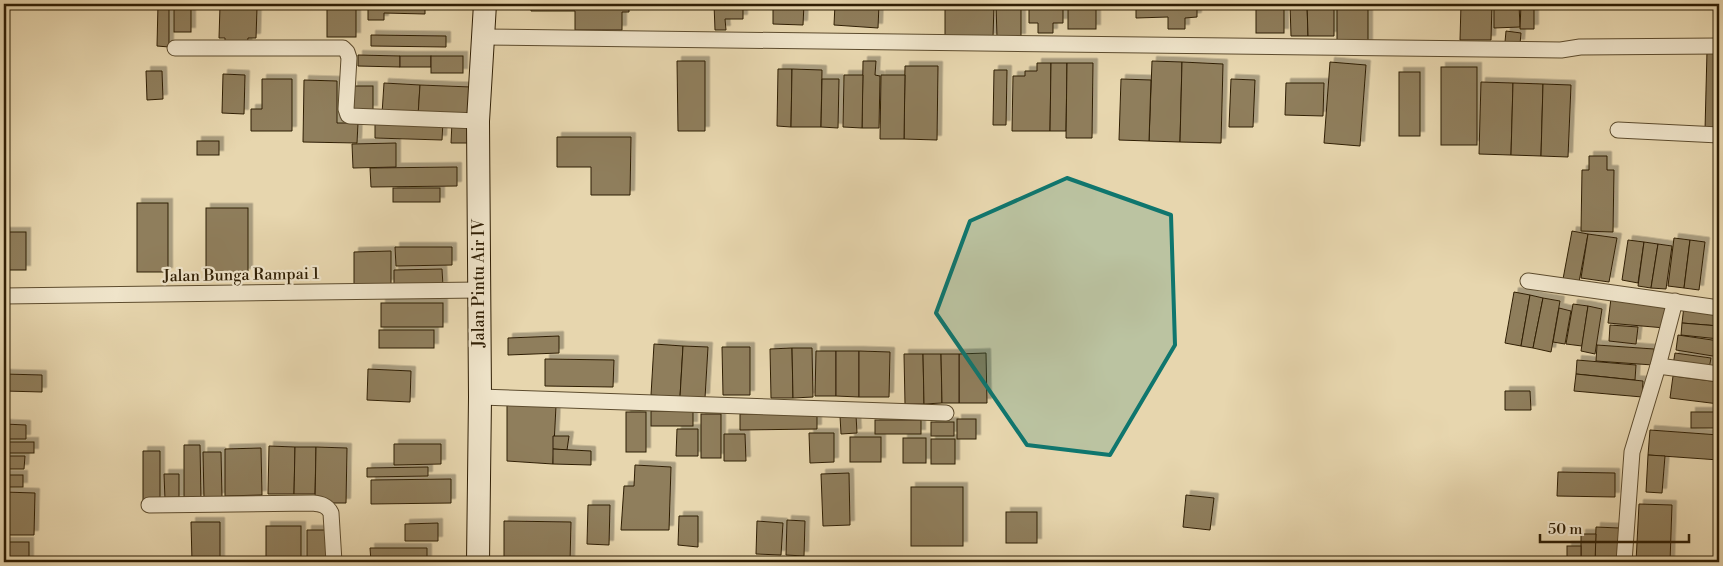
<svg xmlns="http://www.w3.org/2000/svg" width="1723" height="566" font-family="'Libre Bodoni',serif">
  <defs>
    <filter id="shadow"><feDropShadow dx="4.5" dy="-4.5" stdDeviation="0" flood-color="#0004"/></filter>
  </defs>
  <rect width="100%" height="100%" fill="#e7d6ae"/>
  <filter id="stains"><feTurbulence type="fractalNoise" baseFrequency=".004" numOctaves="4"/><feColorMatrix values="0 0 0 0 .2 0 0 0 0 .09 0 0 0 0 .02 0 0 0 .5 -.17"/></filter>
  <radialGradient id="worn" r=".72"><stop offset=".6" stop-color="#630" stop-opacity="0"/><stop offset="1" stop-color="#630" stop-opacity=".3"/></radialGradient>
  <g fill="#8f7e5c" stroke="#2f1e04" filter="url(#shadow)">
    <path d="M158 4H169V47L157 46Z"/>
    <rect x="174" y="4" width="17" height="28"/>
    <path d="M209 4H266V9L257 8 256 38H248L247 46 225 45V38H219L220 6 209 5Z"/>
    <rect x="327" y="4" width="29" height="33"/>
    <path d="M358 4H425V14L384 13V20H368V4Z"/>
    <path d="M531 4H629V12H622V30H575V11H531Z"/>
    <path d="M714 4H743V19H725L726 30H715Z"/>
    <path d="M773 4H804L803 25 773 24Z"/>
    <path d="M835 4H879L878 28 834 25Z"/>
    <path d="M945 4H994L993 38 945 37Z"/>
    <path d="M996 4H1021V38H997Z"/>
    <path d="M1029 4H1063V23H1053V33H1038V23H1029Z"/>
    <rect x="1068" y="4" width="28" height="25"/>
    <path d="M1136 4H1197V17L1185 18V29H1168V17L1136 18Z"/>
    <rect x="1256" y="4" width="28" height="29"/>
    <path d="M1290 4H1307L1308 36H1291Z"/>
    <path d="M1307 4H1334V36H1308Z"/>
    <rect x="1337" y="4" width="31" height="40"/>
    <path d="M1461 4H1492L1491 40H1460Z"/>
    <path d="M1494 4H1519L1520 27 1494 28Z"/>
    <path d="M1521 4H1534V29H1520Z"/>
    <path d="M1506 31 1521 33 1520 44 1505 42Z"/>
    <path d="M371 35 446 36V47L371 46Z"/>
    <path d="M1707 51H1719V131L1705 130Z"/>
    <path d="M358 55 400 56V67L358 66Z"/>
    <rect x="400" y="56" width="31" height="11"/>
    <rect x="431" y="56" width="32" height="17"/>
    <path d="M677 61H705V131H678Z"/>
    <path d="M863 61H876L875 75 880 76 879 128H862Z"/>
    <path d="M1152 61 1182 62 1180 142 1149 141Z"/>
    <path d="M1182 62 1223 64 1221 143 1180 142Z"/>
    <path d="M1330 62 1366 65 1360 146 1324 143Z"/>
    <path d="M1037 63H1051L1050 131H1012L1013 76H1025V71H1037Z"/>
    <path d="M1051 63H1067L1066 131H1050Z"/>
    <path d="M1067 63H1093L1092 138H1066Z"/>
    <path d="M905 66H938L937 140 904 139Z"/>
    <rect x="1441" y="67" width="36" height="78"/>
    <path d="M778 69H792L791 127 777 126Z"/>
    <path d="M792 69 822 70 821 127H791Z"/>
    <path d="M994 70H1007L1006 125H993Z"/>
    <path d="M146 71H162L163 99 147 100Z"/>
    <rect x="1399" y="72" width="21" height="64"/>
    <path d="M223 74 245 75 244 114 222 113Z"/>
    <path d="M844 75H863L862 128 843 127Z"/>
    <path d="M881 75H905L904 139H880Z"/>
    <path d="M262 79H292V131H251V109H262Z"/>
    <path d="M822 79H839L838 128 821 127Z"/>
    <path d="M1121 79 1151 80 1149 141 1119 140Z"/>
    <path d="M1231 79 1255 80 1253 127H1229Z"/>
    <path d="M304 80 337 81V123H358L357 143 303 142Z"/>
    <path d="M1481 82 1513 83 1511 155 1479 154Z"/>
    <path d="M384 83 420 85 418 116 382 114Z"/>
    <path d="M1286 83H1324L1323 116 1285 115Z"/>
    <path d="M1513 83 1543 84 1541 156 1511 155Z"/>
    <path d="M1543 84 1571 85 1568 157 1541 156Z"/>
    <path d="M420 85 471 87 470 118 418 116Z"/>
    <rect x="353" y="86" width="20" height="24"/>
    <path d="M375 119 443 121 442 140 375 138Z"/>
    <path d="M452 122H471V143H451Z"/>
    <path d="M557 137H631L630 195H591V167H557Z"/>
    <rect x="197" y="141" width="22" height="14"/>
    <path d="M396 143V167L353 168 352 144Z"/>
    <path d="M1589 156H1607V170H1614L1613 232 1581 231 1582 170H1589Z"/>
    <path d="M457 167V186L371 187 370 168Z"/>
    <rect x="393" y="188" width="47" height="14"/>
    <rect x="137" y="203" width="31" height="69"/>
    <rect x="206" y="208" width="42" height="65"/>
    <path d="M1572 231 1588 234 1579 282 1563 279Z"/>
    <rect x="4" y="232" width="22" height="38"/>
    <path d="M1588 234 1617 238 1609 282 1581 278Z"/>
    <path d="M1674 238 1690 240 1684 288 1668 286Z"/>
    <path d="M1628 240 1644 242 1638 283 1622 280Z"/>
    <path d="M1690 240 1705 242 1699 290 1684 288Z"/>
    <path d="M1644 242 1658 244 1651 288 1638 286Z"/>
    <path d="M1658 244 1672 246 1666 289 1651 288Z"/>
    <path d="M395 247H452V265L396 266Z"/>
    <path d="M391 251V284L354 285V252Z"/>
    <path d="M442 269 443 286H394V270Z"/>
    <path d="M1514 292 1530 295 1521 346 1505 343Z"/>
    <path d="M1530 295 1543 298 1533 348 1521 346Z"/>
    <path d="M1543 298 1560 301 1551 352 1533 348Z"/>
    <path d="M1611 298 1667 303 1665 328 1608 323Z"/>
    <rect x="381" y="303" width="62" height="24"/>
    <path d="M1573 304 1588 306 1582 346 1566 344Z"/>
    <path d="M1588 306 1602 309 1595 354 1581 351Z"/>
    <path d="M1684 306 1719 310V326L1682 323Z"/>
    <path d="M1559 308 1571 311 1565 344 1553 342Z"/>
    <path d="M1682 323 1719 326V339L1681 335Z"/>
    <path d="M1610 325 1638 327 1636 344 1609 341Z"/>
    <rect x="379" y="330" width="55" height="18"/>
    <path d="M1678 335 1719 341V357L1676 350Z"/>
    <path d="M559 336V353L508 355V338Z"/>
    <path d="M654 344 683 346 680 397 651 395Z"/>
    <path d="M1597 345 1654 349 1653 365 1596 361Z"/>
    <path d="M683 346 708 347 705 398 680 397Z"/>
    <path d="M722 347H750V395H723Z"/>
    <path d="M792 348 793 398H771L770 349Z"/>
    <path d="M792 348H812L813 397 793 398Z"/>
    <path d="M816 351H836V396H815Z"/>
    <path d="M836 351H859V397L836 396Z"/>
    <path d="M859 351 890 352 889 397H859Z"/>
    <path d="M986 353 987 403H959V354Z"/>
    <path d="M1675 353 1711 358 1709 369 1673 365Z"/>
    <path d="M904 354H923L924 404H905Z"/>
    <path d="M923 354H941L942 403 924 404Z"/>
    <path d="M941 354H959V403H942Z"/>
    <path d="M545 359 614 360 613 387 545 386Z"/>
    <path d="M1577 360 1636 365 1635 380 1576 374Z"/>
    <path d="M368 369 411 371 410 402 367 400Z"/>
    <path d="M4 374 42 375V392L4 391Z"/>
    <path d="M1576 374 1643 381 1642 397 1574 391Z"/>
    <path d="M1673 376 1719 382V404L1670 398Z"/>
    <path d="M1505 391H1530L1531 410H1505Z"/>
    <path d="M507 405 556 406 553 464 507 461Z"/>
    <rect x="651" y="411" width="42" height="15"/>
    <rect x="626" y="412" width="20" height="40"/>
    <rect x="1691" y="412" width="28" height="16"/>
    <path d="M817 413V429L740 430V414Z"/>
    <rect x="701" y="414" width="20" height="44"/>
    <path d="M856 415 857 433 841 434 840 416Z"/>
    <rect x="957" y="419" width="19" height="20"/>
    <rect x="875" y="420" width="46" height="14"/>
    <rect x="931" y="422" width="23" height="14"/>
    <path d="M4 424 26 425V439H4Z"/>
    <path d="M677 429H698V456H676Z"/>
    <path d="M1650 430 1719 435V460L1648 455Z"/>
    <path d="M809 433H834V462L810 463Z"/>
    <path d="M724 434H745L746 461H724Z"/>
    <path d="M553 436H569L567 450 553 449Z"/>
    <rect x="850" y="437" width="31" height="25"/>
    <rect x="903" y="438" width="23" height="25"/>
    <rect x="931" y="439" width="24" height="25"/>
    <rect x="4" y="442" width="30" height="11"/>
    <path d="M394 444H441V464L394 465Z"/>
    <path d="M184 445H200L201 499H184Z"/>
    <path d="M269 446 295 447 294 494H268Z"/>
    <path d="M295 447H316L315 494H294Z"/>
    <path d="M316 447 347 448 346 503H315Z"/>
    <path d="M261 448 262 495 225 496V449Z"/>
    <path d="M553 449 591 451V465L553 464Z"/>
    <path d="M143 451H160V500L143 501Z"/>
    <path d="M203 452H221L222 497 204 498Z"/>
    <path d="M1648 455 1665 456 1662 493 1646 492Z"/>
    <path d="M4 456H25L24 469H4Z"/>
    <path d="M635 465 671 467 669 530H621L624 486H634Z"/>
    <path d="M428 467V476L367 477V468Z"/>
    <path d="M1558 472 1615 473V497L1557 496Z"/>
    <path d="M849 473 850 525 823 526 821 474Z"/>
    <path d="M164 474H179V500H165Z"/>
    <rect x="4" y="475" width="19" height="12"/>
    <path d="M451 479V503L371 504V480Z"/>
    <rect x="911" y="487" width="52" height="59"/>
    <path d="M4 492 35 493 34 535H4Z"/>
    <path d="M1186 495 1214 498 1210 530 1183 527Z"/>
    <path d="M1639 504 1672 505 1670 562H1636Z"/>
    <path d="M588 505H610L609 545 587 544Z"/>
    <rect x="1006" y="512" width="31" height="31"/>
    <path d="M679 516H698V547L678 545Z"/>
    <path d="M787 520 805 521 804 556 786 555Z"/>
    <path d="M504 521 571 522 570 562H504Z"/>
    <path d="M757 521 783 523 781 555 756 554Z"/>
    <path d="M191 522H220V562H192Z"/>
    <path d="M438 523V541H405V524Z"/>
    <rect x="266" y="526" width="35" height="34"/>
    <path d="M1596 527 1619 528 1618 562H1595Z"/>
    <path d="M307 530H326L327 562H307Z"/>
    <path d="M1581 534H1596L1595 562H1581Z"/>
    <rect x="4" y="542" width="25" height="20"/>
    <rect x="1567" y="546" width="14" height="16"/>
    <path d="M370 548H427V562H371Z"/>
  </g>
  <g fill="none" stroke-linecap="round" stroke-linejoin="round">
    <defs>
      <g id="minor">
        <path d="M482 37 1561 50 1580 47 1719 46"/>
        <path d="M175 48H343L347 52 349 58 346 109 348 115 350 116 478 121"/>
        <path d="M1618 130 1719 135"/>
        <path d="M1528 281 1719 308"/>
        <path d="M4 296 479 290"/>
        <path d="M1658 366 1719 374"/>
        <path d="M480 397 946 413"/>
        <path d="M149 505 313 503C321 504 327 505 331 513L334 562"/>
        <path d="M1624 562 1632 452 1658 366 1675 301"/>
      </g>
      <path id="secondary" d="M478 562 480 397 478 121 485 4"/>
    </defs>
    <use href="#minor" stroke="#5d4c2e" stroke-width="17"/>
    <use href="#secondary" stroke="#2f1e04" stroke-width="24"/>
    <use href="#minor" stroke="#efe4ca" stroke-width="15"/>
    <use href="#secondary" stroke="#efe4ca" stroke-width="22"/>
  </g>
  <path fill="#0f766e" fill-opacity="0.2" stroke="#0f766e" stroke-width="4" stroke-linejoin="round" d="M1067 178 1171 215 1175 345 1110 455 1027 445 936 313 970 221Z"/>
  <g text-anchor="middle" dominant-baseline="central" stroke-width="4.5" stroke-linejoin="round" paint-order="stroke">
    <g font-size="16" fill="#2f1e04" stroke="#efe4ca">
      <text transform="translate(241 275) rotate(-1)">Jalan Bunga Rampai 1</text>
      <text transform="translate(479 283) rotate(-90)">Jalan Pintu Air IV</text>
    </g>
  </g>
  <rect width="1723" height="566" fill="none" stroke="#e7d6ae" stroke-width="20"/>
  <rect x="5" y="5" width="1713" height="556" fill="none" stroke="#2f1e04" stroke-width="2.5"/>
  <rect x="10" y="10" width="1703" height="546" fill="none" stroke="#2f1e04"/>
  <path d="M1540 534v8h149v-8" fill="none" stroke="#2f1e04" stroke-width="2.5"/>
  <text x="1548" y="534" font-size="15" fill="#2f1e04" stroke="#efe4ca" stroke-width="4" paint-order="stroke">50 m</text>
  <rect width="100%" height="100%" filter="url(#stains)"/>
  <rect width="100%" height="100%" fill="url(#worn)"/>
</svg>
